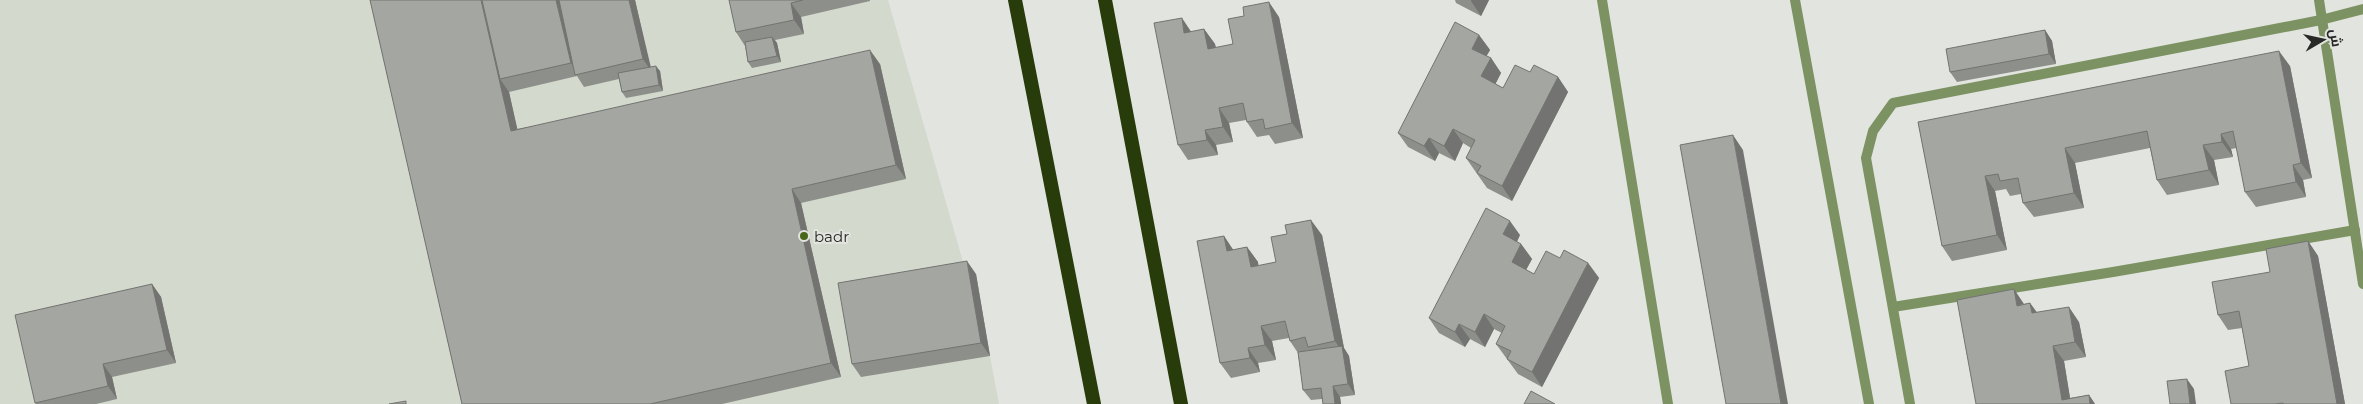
<svg xmlns="http://www.w3.org/2000/svg" width="2363" height="404" font-family="Montserrat,Cairo,sans-serif">
  <rect width="100%" height="100%" fill="#e2e5df"/>
  <path fill="#d3d9cc" d="M0 0H888L990 356 999 404H0Z"/>
  <g fill="none" stroke-linecap="round" stroke-linejoin="round">
    <path stroke="#7c9262" stroke-width="10" d="M1893 307 2113 272 2355 230"/>
    <g stroke="#7c9262" stroke-width="10">
      <path d="M1602 0 1668 404"/>
      <path d="M1795 0 1869 404"/>
      <path d="M2319 0 2363 284"/>
      <path d="M1910 404 1866 158 1873 131 1893 103 2321 20 2363 9"/>
    </g>
    <g stroke="#283c0b" stroke-width="14">
      <path d="M1015 0 1094 404"/>
      <path d="M1105 0 1181 404"/>
    </g>
  </g>
  <g fill="#8d8f8a">
    <path d="M370 0H635L650 67 660 71 663 91 626 98 622 92 619 79 584 87 577 76 509 92 517 129 880 64 906 179 801 203 841 377 722 404H462Z"/>
    <path d="M729 0H870V1L801 17 804 34 775 40 777 43 781 62 752 68 748 62 745 46 736 32Z"/>
    <path d="M1455 0H1489L1481 16 1456 3Z"/>
    <path d="M1279 17 1303 138 1275 144 1269 135 1257 137 1247 122 1246 120 1229 123 1233 142 1216 145 1218 155 1188 160 1178 145 1191 32 1204 29 1215 44 1216 48 1233 44Z"/>
    <path d="M2045 30 2052 41 2056 64 1957 82 1950 72Z"/>
    <path d="M1479 35 1490 50 1486 56 1491 58 1501 73 1495 84 1503 88 1530 72 1558 77 1568 92 1512 201 1487 188 1466 158 1471 148 1463 143 1455 161 1439 153 1435 161 1408 147 1398 133Z"/>
    <path d="M2290 66 2312 178 2303 180 2306 197 2256 207 2245 192 2237 148 2231 149 2233 157 2214 160 2219 185 2167 195 2157 180 2150 148 2075 163 2084 208 2034 217 2023 203 2021 194 2010 196 2006 189 1995 191 2007 250 1952 261 1942 246 1918 122Z"/>
    <path d="M1322 235 1344 348 1349 356 1355 395 1340 397 1341 404H1323L1322 399 1311 400 1303 390 1298 353 1290 341 1289 338 1272 341 1276 360 1258 363 1260 372 1231 378 1220 363 1224 236 1233 250 1247 247 1258 262V266L1276 262Z"/>
    <path d="M1520 235 1517 242 1521 244 1532 259 1526 270 1534 274 1560 258 1588 263 1599 278 1542 387 1518 374 1496 344 1502 333 1494 329 1485 347 1470 339 1465 347 1439 333 1429 318Z"/>
    <path d="M2308 241 2318 256 2345 404H2231L2249 366 2242 328 2228 330 2218 315 2270 272Z"/>
    <path d="M976 274 990 356 861 377 852 364Z"/>
    <path d="M152 284 161 297 176 363 112 377 117 399 96 404H36L35 403Z"/>
    <path d="M2030 303 2037 313 2079 322 2086 357 2064 361 2070 398 2089 395 2095 404H1976L2024 304Z"/>
  </g>
  <g fill="#737471">
    <path d="M481 0 500 79 509 92 521 145 511 131Z"/>
    <path d="M556 0H562L578 74 571 63Z"/>
    <path d="M629 0H635L652 72 643 59Z"/>
    <path d="M1471 0H1489L1481 16 1471 1Z"/>
    <path d="M1269 2 1279 17 1303 138 1292 123Z"/>
    <path d="M791 3 801 17 804 34 794 20Z"/>
    <path d="M1182 18 1192 33H1184Z"/>
    <path d="M1204 29 1215 44 1219 64 1208 49Z"/>
    <path d="M2045 30 2052 41 2056 64 2049 54Z"/>
    <path d="M1479 35 1490 50 1482 64 1472 49Z"/>
    <path d="M772 37 777 43 781 62 777 56Z"/>
    <path d="M870 50 880 64 906 179 896 165Z"/>
    <path d="M2279 51 2290 66 2312 178 2301 163Z"/>
    <path d="M1491 58 1501 73 1492 91 1481 76Z"/>
    <path d="M656 66 660 71 663 91 659 85Z"/>
    <path d="M1558 77 1568 92 1512 201 1502 186Z"/>
    <path d="M1219 108 1229 123 1233 142 1223 127Z"/>
    <path d="M1453 129 1463 143 1455 161 1444 146Z"/>
    <path d="M1205 130 1216 145 1218 155 1207 140Z"/>
    <path d="M2221 134 2231 149 2233 157 2222 142Z"/>
    <path d="M1733 135 1743 150 1788 404H1781Z"/>
    <path d="M1429 138 1439 153 1435 161 1424 146Z"/>
    <path d="M2203 145 2214 160 2219 185 2209 170Z"/>
    <path d="M2065 148 2075 163 2084 208 2074 193Z"/>
    <path d="M2293 165 2303 180 2306 197 2296 182Z"/>
    <path d="M1985 176 1995 191 2007 250 1997 235Z"/>
    <path d="M792 189 801 203 841 377 831 363Z"/>
    <path d="M1311 220 1322 235 1344 348 1349 356 1355 395 1348 384 1343 353 1335 341Z"/>
    <path d="M1510 221 1520 235 1513 249 1503 234Z"/>
    <path d="M1224 236 1234 251H1227Z"/>
    <path d="M2308 241 2318 256 2345 404H2337Z"/>
    <path d="M1521 244 1532 259 1522 277 1512 262Z"/>
    <path d="M1247 247 1258 262 1261 282 1251 267Z"/>
    <path d="M967 261 976 274 990 356 981 343Z"/>
    <path d="M1588 263 1599 278 1542 387 1532 372Z"/>
    <path d="M152 284 161 297 176 363 167 350Z"/>
    <path d="M2014 289 2024 304 2017 306Z"/>
    <path d="M2030 303 2041 318 2032 313Z"/>
    <path d="M2069 307 2079 322 2086 357 2075 342Z"/>
    <path d="M1484 314 1494 329 1485 347 1475 332Z"/>
    <path d="M1459 324 1470 339 1465 347 1455 332Z"/>
    <path d="M1261 326 1272 341 1276 360 1265 345Z"/>
    <path d="M2053 346 2064 361 2071 404 2062 400Z"/>
    <path d="M1248 348 1258 363 1260 372 1250 358Z"/>
    <path d="M103 364 112 377 117 399 108 386Z"/>
    <path d="M2187 379 2194 389 2196 404H2190Z"/>
    <path d="M1333 386 1340 397 1341 404H1335Z"/>
    <path d="M2089 395 2095 404H2090Z"/>
  </g>
  <g fill="#a4a6a1" stroke="#737471">
    <path d="M370 0H481L511 131 870 50 896 165 792 189 831 363 650 404H462Z"/>
    <path d="M482 0H556L571 63 500 79Z"/>
    <path d="M559 0H629L643 59 575 75Z"/>
    <path d="M729 0H803L791 3 794 20 736 32Z"/>
    <path d="M1269 2 1292 123 1265 129 1263 119 1247 122 1243 103 1219 108 1223 127 1205 130 1207 140 1178 145 1154 23 1182 18 1184 33 1204 29 1208 49 1233 44 1228 19 1244 16 1243 7Z"/>
    <path d="M1455 22 1479 35 1472 49 1491 58 1481 76 1503 88 1515 65 1530 72 1534 65 1558 77 1502 186 1477 173 1481 166 1466 158 1475 140 1453 129 1444 146 1429 138 1424 146 1398 133Z"/>
    <path d="M2045 30 2049 54 1950 72 1946 49Z"/>
    <path d="M772 37 777 56 748 62 745 42Z"/>
    <path d="M2279 51 2301 163 2293 165 2296 182 2245 192 2233 131 2221 134 2222 142 2203 145 2209 170 2157 180 2147 131 2065 148 2074 193 2023 203 2018 178 2000 181 1998 174 1985 176 1997 235 1942 246 1918 122Z"/>
    <path d="M656 66 659 85 622 92 618 73Z"/>
    <path d="M1733 135 1781 404H1726L1680 145Z"/>
    <path d="M1486 208 1510 221 1503 234 1521 244 1512 262 1534 274 1546 251 1560 258 1564 250 1588 263 1532 372 1507 359 1511 351 1496 344 1505 326 1484 314 1475 332 1459 324 1455 332 1429 318Z"/>
    <path d="M1311 220 1335 341 1308 347 1305 337 1290 341 1285 321 1261 326 1265 345 1248 348 1250 358 1220 363 1197 241 1224 236 1227 251 1247 247 1251 267 1276 262 1271 237 1287 234 1285 225Z"/>
    <path d="M2308 241 2337 404H2283V403L2275 404H2231L2225 371 2249 366 2239 311 2218 315 2212 282 2270 272 2266 249Z"/>
    <path d="M967 261 981 343 852 364 838 283Z"/>
    <path d="M152 284 167 350 103 364 108 386 35 403 15 315Z"/>
    <path d="M2014 289 2017 306 2030 303 2032 313 2069 307 2075 342 2053 346 2062 400 2089 395 2090 404H1976L1957 300Z"/>
    <path d="M1342 346 1348 384 1333 386 1335 404H1323L1321 388 1303 390 1298 352Z"/>
    <path d="M2187 379 2190 404H2170L2167 381Z"/>
    <path d="M1531 391 1555 404H1524Z"/>
    <path d="M406 401V404H389Z"/>
  </g>
  <circle fill="#49671b" stroke="#e2e5df" stroke-width="2" cx="804" cy="236" r="5"/>
  <g text-anchor="middle" dominant-baseline="central" stroke-width="4" stroke-linejoin="round" paint-order="stroke">
    <g font-size="15" fill="#282927" stroke="#e2e5df" text-anchor="start">
      <text x="814" y="236">badr</text>
    </g>
  </g>
  <g transform="translate(2323 40) rotate(81)" stroke="#e2e5df" stroke-width="4" paint-order="stroke">
  <path d="M0-4L9 19L0 12L-9 19Z" fill="#282927"/>
  <text y="-8" font-size="14" font-weight="bold" text-anchor="middle" fill="#282927">ش</text>
  </g>
</svg>
